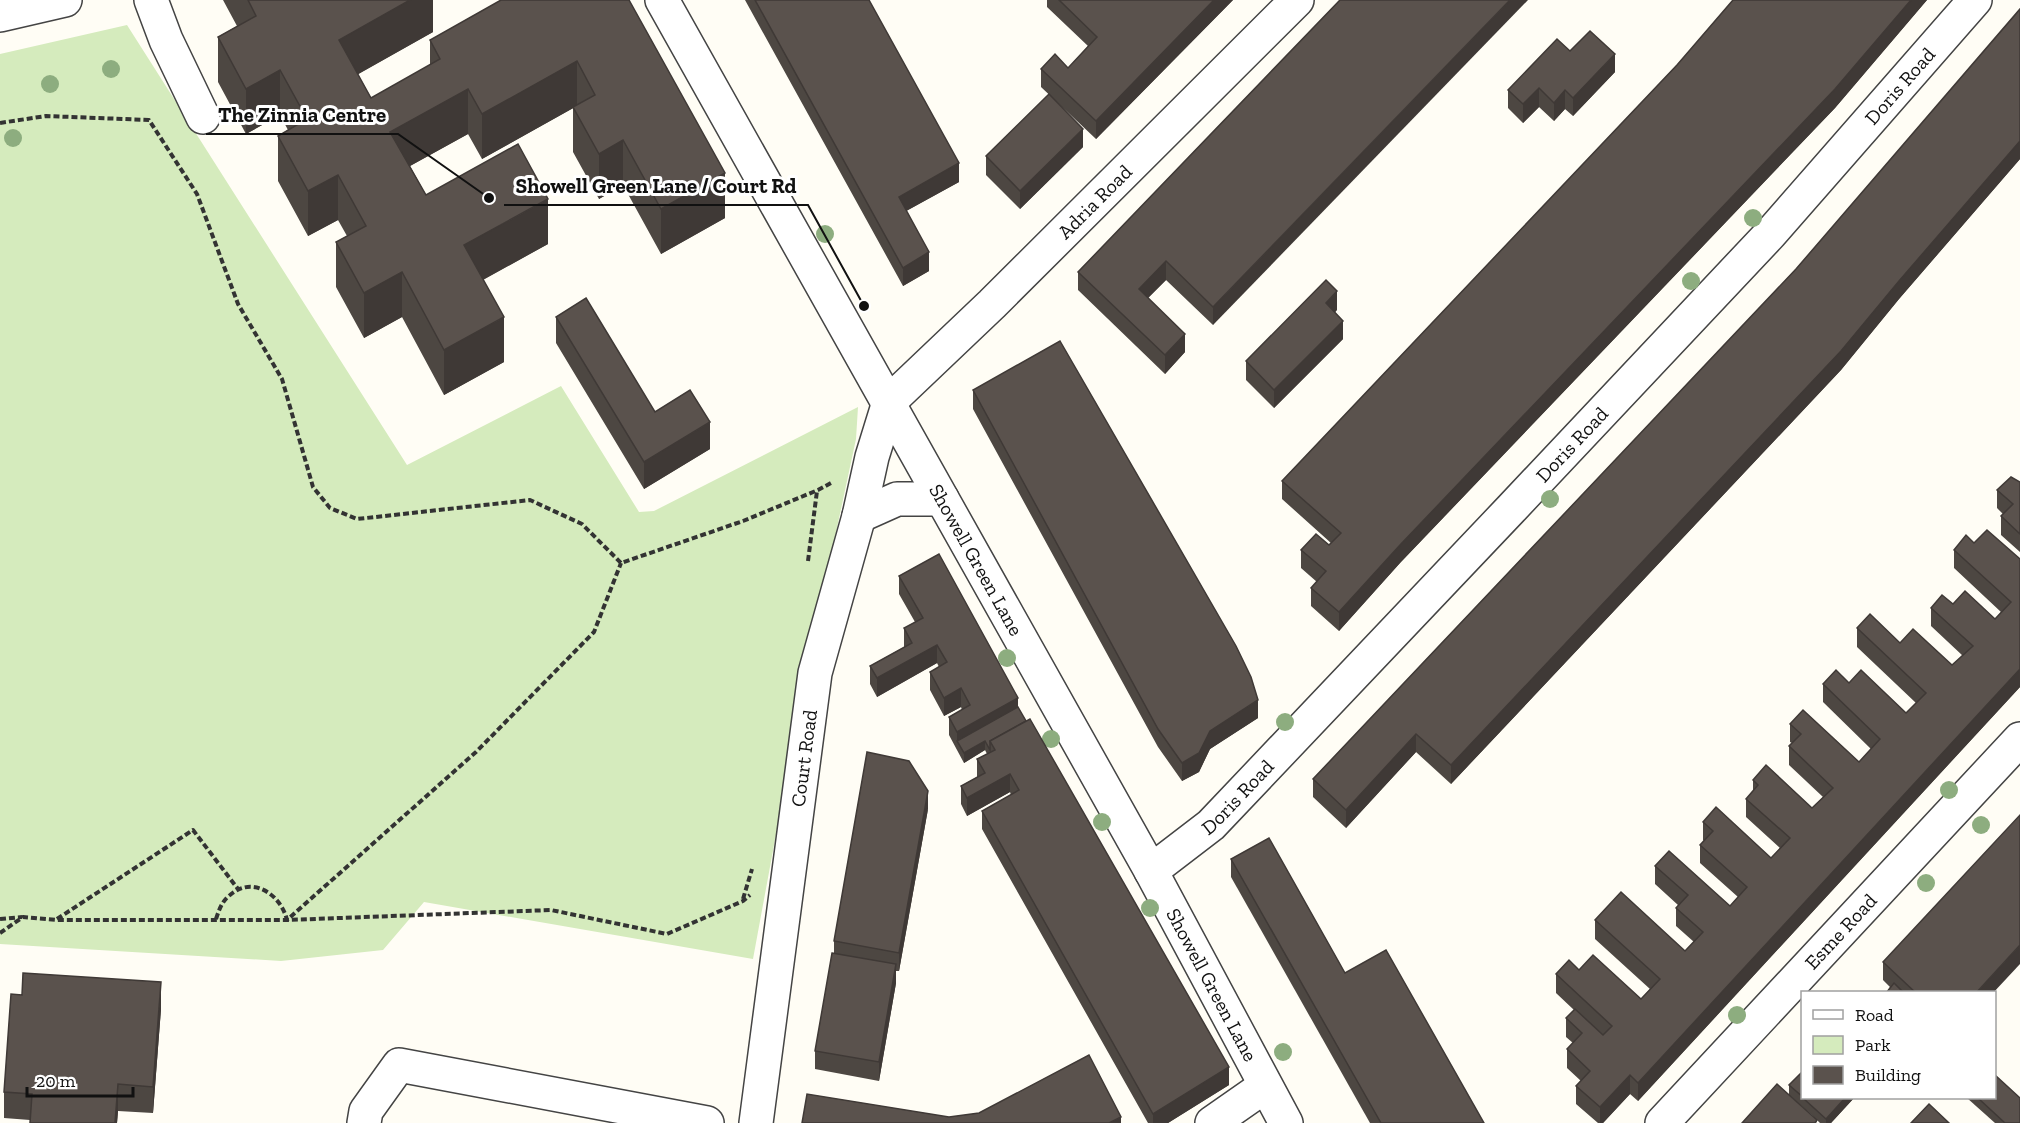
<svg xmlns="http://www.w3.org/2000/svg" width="2020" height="1123" font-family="'Zilla Slab',serif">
  <rect width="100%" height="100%" fill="#fffdf5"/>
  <path fill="#d5ebbd" d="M127 25 407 465 561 386 639 512 654 511 858 407 856 439 805 677 753 959 424 902 383 950 281 961 0 944V54Z"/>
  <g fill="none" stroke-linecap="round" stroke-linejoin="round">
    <defs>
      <g id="minor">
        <path d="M151 0 166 40 203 117"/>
        <path id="s1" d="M662 0 1151 871 1286 1123"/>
        <path d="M0 15 65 0"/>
        <path d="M859 516 897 499H942"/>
        <path id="s2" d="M1151 871 1211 825 1511 509 1771 233 1975 0"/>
        <path d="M364 1123 366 1111 399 1065 707 1123"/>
        <path id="s3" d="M756 1123 815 673 859 516 872 457 889 402 992 304 1297 0"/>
        <path d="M1212 1123 1265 1086"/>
        <path id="s4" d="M1662 1123 2020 739"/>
      </g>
    </defs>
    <use href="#minor" stroke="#444" stroke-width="36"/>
    <g stroke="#333" stroke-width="4" stroke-dasharray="6 3" stroke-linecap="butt">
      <path d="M0 123 46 116 149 120 197 194 238 304 282 379 313 487 330 508 357 519 530 500 582 524 621 563 743 521 818 490 831 483"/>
      <path d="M808 561 817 491"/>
      <path d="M743 899 752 869"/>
      <path d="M0 919 22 917"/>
      <path d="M57 919 193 830 238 889"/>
      <path d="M216 919C219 910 222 901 230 895 253 875 281 895 287 920L476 752 594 632 621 563"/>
      <path d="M0 933 23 917 57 920H287L551 910 667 934 743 901 750 895"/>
    </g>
    <use href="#minor" stroke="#fff" stroke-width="33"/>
  </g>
  <g fill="#8dad7f">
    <circle cx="111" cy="69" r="9"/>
    <circle cx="50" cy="84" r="9"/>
    <circle cx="13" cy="138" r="9"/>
    <circle cx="1753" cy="218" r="9"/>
    <circle cx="825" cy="234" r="9"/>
    <circle cx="1691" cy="281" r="9"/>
    <circle cx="1550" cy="499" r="9"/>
    <circle cx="1007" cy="658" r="9"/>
    <circle cx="1285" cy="722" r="9"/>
    <circle cx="1051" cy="739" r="9"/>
    <circle cx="1949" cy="790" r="9"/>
    <circle cx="1102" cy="822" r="9"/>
    <circle cx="1981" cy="825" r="9"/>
    <circle cx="1926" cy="883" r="9"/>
    <circle cx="1150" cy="908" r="9"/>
    <circle cx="1737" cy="1015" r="9"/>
    <circle cx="1283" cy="1052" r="9"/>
  </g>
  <g fill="#4d4742">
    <path d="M223 0H433V32L358 74 371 98 430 65V40L629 0 725 218 661 254 623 185 599 199 573 152V108L482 159 468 134 410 166 426 195 548 244 483 280 504 362 444 395 402 317 364 338 336 287V242L347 236 338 220 308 236 278 181V136L288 130 280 115 246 134 218 82V37L237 26Z"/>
    <path d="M745 0H869L959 182 906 211 929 271 903 286Z"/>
    <path d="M1047 0H1233L1096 139 1041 87V69L1068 68 1088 46 1047 7Z"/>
    <path d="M1340 0 1213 325 1166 280 1148 298 1185 352 1165 374 1078 290V272Z"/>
    <path d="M1733 0H1927L1835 108 1400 563 1339 631 1311 606V588L1317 582 1301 568V550L1329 545 1331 543 1282 499V481L1677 65Z"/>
    <path d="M2020 9V159L1899 299 1841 370 1451 784 1416 752 1346 828 1313 797V779L1796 269Z"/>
    <path d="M1570 51 1615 72 1573 116 1565 109 1554 121 1539 107 1523 123 1508 108V90Z"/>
    <path d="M1083 147 1020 209 986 175V156Z"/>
    <path d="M1337 310 1335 312 1343 339 1274 408 1246 380V361Z"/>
    <path d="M556 317 655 412 710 449 644 489 556 343Z"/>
    <path d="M973 390 1258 718 1210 749 1199 772 1182 781 1158 747 973 409Z"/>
    <path d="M2020 482V552L2001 535V516L2003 514 1997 508V490Z"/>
    <path d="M1974 543 2020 559V687L1638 1101 1630 1094 1603 1123H1598L1576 1104V1086L1581 1081 1567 1068V1049L1573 1043 1566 1037V1018L1574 1010 1556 993V974L1579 970 1641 999 1650 989 1595 939V920L1685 951 1694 942 1676 926V908L1678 905 1655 884V866L1730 906 1738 897 1700 863V845L1704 841 1703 840V822L1771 858 1780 848 1746 817V799L1753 791V780L1812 808 1823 797 1789 765V746L1792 743 1790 742V724L1859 762 1871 749 1823 702V684L1849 683 1906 713 1916 703 1857 647V628L1900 643 1952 665 1963 656 1931 626V608L1953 604 1995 619 2001 612 1954 568V550Z"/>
    <path d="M899 576 1018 707 1229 1085 1168 1123H1148L982 829V811L1011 795 1010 792 967 816 961 804V786L977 777V759L987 754 985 750 964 763 957 750 949 735V717L962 710 961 707 944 716 930 690V672L939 667 937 663 877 697 870 684V666L904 647V628L915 622 899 594Z"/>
    <path d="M928 809 899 971H896V983L879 1081 815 1069V1051L834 953V941Z"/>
    <path d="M1231 859 1484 1123H1370L1231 877Z"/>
    <path d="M1883 962 1993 993H1886L1890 987 1883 980Z"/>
    <path d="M161 1009 153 1113 118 1111 117 1123H30V1120L4 1118V1092Z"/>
    <path d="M1789 1085 1854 1098 1831 1123H1820L1817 1120V1123L1813 1116 1789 1095Z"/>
    <path d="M1967 1098H1995L2020 1123H1995Z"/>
  </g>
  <g fill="#3f3936">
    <path d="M410 0H433V32L339 85V40Z"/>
    <path d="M1214 0H1233L1096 139V121Z"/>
    <path d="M1510 0H1528L1213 325V307Z"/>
    <path d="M1911 0H1927L1835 108 1400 563 1339 631V612L1400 545Z"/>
    <path d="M1615 54V72L1573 116V98Z"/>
    <path d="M577 61V106L482 159V114Z"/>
    <path d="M280 70V115L246 134V89Z"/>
    <path d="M1539 88V107L1523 123V104Z"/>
    <path d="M468 89V134L390 177V132Z"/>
    <path d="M1565 90V109L1554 121V103Z"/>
    <path d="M1083 129V147L1020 209V191Z"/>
    <path d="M623 140V185L599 199V154Z"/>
    <path d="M2020 141V159L1899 299 1841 370 1451 784V765L1899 281Z"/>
    <path d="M959 163V182L899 215V197Z"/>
    <path d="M725 173V218L661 254V209Z"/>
    <path d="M338 175V220L308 236V191Z"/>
    <path d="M548 199V244L464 290V245Z"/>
    <path d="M929 252V271L903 286V268Z"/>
    <path d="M1166 261V280L1139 307V289Z"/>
    <path d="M402 272V317L364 338V293Z"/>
    <path d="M1337 291V310L1326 322V303Z"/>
    <path d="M504 317V362L444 395V350Z"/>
    <path d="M1343 321V339L1274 408V390Z"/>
    <path d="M1185 334V352L1165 374V355Z"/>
    <path d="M710 422V449L644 489V462Z"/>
    <path d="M937 645V663L877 697V678Z"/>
    <path d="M2020 669V687L1638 1101V1083Z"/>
    <path d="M961 688V707L944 716V698Z"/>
    <path d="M1018 698V716L957 741V732Z"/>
    <path d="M1258 700V718L1210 749 1199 772 1182 781V763L1210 731Z"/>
    <path d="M1416 734V752L1346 828V810Z"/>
    <path d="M985 741V750L964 763V753Z"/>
    <path d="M1010 774V792L967 816V798Z"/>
    <path d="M928 791V809L899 971V953Z"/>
    <path d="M2020 945V964L1993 993H1976Z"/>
    <path d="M896 964V983L879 1081V1062Z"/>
    <path d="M161 982V1009L153 1113V1087Z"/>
    <path d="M1229 1067V1085L1168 1123H1153V1114Z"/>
    <path d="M1630 1075V1094L1603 1123H1600V1107Z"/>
    <path d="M118 1084V1111L117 1123H115Z"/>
    <path d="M1845 1098H1854L1831 1123H1826V1119Z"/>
    <path d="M1121 1117V1123H1109Z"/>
  </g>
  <g fill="#5a524d" stroke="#3f3936" stroke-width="1.5">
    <path d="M248 0H410L339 40 371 98 440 59 430 40 501 0H629L725 173 661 209 623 140 599 154 573 107 595 95 577 61 482 114 468 89 390 132 426 195 518 144 548 199 464 245 504 317 444 350 402 272 364 293 336 242 366 226 338 175 308 191 278 136 307 119 280 70 246 89 218 37 256 16Z"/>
    <path d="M755 0H869L959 163 899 197 929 252 903 268Z"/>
    <path d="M1059 0H1214L1096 121 1041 69 1055 54 1068 68 1097 37Z"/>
    <path d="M1340 0H1510L1213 307 1166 261 1139 289 1185 334 1165 355 1078 272Z"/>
    <path d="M1733 0H1911L1835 89 1400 545 1339 612 1311 588 1326 571 1301 550 1316 534 1329 545 1341 533 1282 481 1677 65Z"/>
    <path d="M2020 9V141L1899 281 1841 351 1451 765 1416 734 1346 810 1313 779 1796 269Z"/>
    <path d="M1590 31 1615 54 1573 98 1565 90 1554 103 1539 88 1523 104 1508 90 1557 39 1570 51Z"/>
    <path d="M1049 94 1083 129 1020 191 986 156Z"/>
    <path d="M1326 280 1337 291 1326 303 1343 321 1274 390 1246 361Z"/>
    <path d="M586 298 655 412 690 390 710 422 644 462 556 317Z"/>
    <path d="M1060 341 1236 646 1251 677 1258 700 1210 731 1199 753 1182 763 1158 729 973 390Z"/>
    <path d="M2011 477 2020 482V534L2001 516 2013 504 1997 490Z"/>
    <path d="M1987 530 2020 559V669L1638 1083 1630 1075 1600 1107 1576 1086 1590 1071 1567 1049 1582 1033 1566 1018 1575 1009 1603 1035 1612 1026 1556 974 1569 960 1579 970 1593 955 1641 999 1660 979 1595 920 1621 892 1685 951 1703 932 1676 908 1688 895 1655 866 1669 851 1730 906 1747 887 1700 845 1713 831 1703 822 1716 807 1771 858 1790 838 1746 799 1758 785 1753 780 1766 765 1812 808 1833 788 1789 746 1801 734 1790 724 1803 710 1859 762 1880 739 1823 684 1836 670 1849 683 1861 670 1906 713 1926 693 1857 628 1870 614 1900 643 1913 629 1952 665 1973 646 1931 608 1942 595 1953 604 1965 591 1995 619 2011 602 1954 550 1966 535 1974 543Z"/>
    <path d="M939 554 1018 698 957 732 949 717 970 705 961 688 944 698 930 672 947 662 937 645 877 678 870 666 912 643 904 628 923 618 899 576Z"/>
    <path d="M1018 707 1026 721 990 741V750L985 741 964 753 957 741Z"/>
    <path d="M1030 719 1229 1067 1153 1114 982 811 1019 790 1010 774 967 798 961 786 985 773 977 759 995 750 990 741Z"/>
    <path d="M867 752 909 761 928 791 899 953 834 941Z"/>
    <path d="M2020 815V945L1976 993H1916L1883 962Z"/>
    <path d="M1269 838 1345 973 1386 950 1484 1123H1381L1231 859Z"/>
    <path d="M832 953 896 964 879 1062 815 1051Z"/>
    <path d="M23 973 161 982 153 1087 118 1084 115 1123H30L32 1094 4 1092 11 994 22 995Z"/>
    <path d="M1894 983 1904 993H1886Z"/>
    <path d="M1089 1055 1121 1117 1109 1123H802L807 1094 949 1117 979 1113Z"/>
    <path d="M1803 1071V1097L1789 1085Z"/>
    <path d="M1995 1075 2020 1098V1123H2005L1978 1098H1995Z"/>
    <path d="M1777 1084 1817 1120 1815 1123H1742Z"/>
    <path d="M1803 1098H1845L1826 1119Z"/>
    <path d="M1929 1104 1949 1123H1911Z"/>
  </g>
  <g text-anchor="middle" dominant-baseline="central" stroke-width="6" stroke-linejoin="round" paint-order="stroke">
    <g font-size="20" fill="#111" stroke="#fff">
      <text stroke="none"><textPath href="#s2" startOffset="1086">Doris Road</textPath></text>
      <text stroke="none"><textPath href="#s3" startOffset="1022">Adria Road</textPath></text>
      <text stroke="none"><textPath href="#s2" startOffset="600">Doris Road</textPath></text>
      <text stroke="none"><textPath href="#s1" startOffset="642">Showell Green Lane</textPath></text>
      <text stroke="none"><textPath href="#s3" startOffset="368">Court Road</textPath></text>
      <text stroke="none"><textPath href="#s2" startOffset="114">Doris Road</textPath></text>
      <text stroke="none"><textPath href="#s4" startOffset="262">Esme Road</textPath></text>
      <text stroke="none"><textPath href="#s1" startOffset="1128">Showell Green Lane</textPath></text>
    </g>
  </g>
  <path fill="none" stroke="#111" stroke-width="2" d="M489 198L398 134H206M864 306L808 205H504"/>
  <g fill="#111" stroke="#fff" stroke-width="2">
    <circle cx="489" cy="198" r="6"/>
    <circle cx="864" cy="306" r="6"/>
  </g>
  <g font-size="21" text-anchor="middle" font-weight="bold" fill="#111" stroke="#fff" stroke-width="6" stroke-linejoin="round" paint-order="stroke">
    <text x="302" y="122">The Zinnia Centre</text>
    <text x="656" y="193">Showell Green Lane / Court Rd</text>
  </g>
  <rect x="1801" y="991" width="195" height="108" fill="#ffffff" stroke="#a0a0a0" stroke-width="1.5"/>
  <rect x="1813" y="1010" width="30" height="9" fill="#ffffff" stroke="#a0a0a0" stroke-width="1.5"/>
  <text x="1855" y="1021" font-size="18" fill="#111111">Road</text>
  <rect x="1813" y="1036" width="30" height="18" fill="#d5ebbd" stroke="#a0a0a0" stroke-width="1.5"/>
  <text x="1855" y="1051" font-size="18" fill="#111111">Park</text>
  <rect x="1813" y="1066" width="30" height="18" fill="#5a524d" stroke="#a0a0a0" stroke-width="1.5"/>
  <text x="1855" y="1081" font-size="18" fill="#111111">Building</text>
  <path d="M27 1087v9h106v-9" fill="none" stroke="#111111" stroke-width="3"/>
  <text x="36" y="1087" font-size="18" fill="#111111" stroke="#ffffff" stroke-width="4.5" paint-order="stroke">20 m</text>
</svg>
